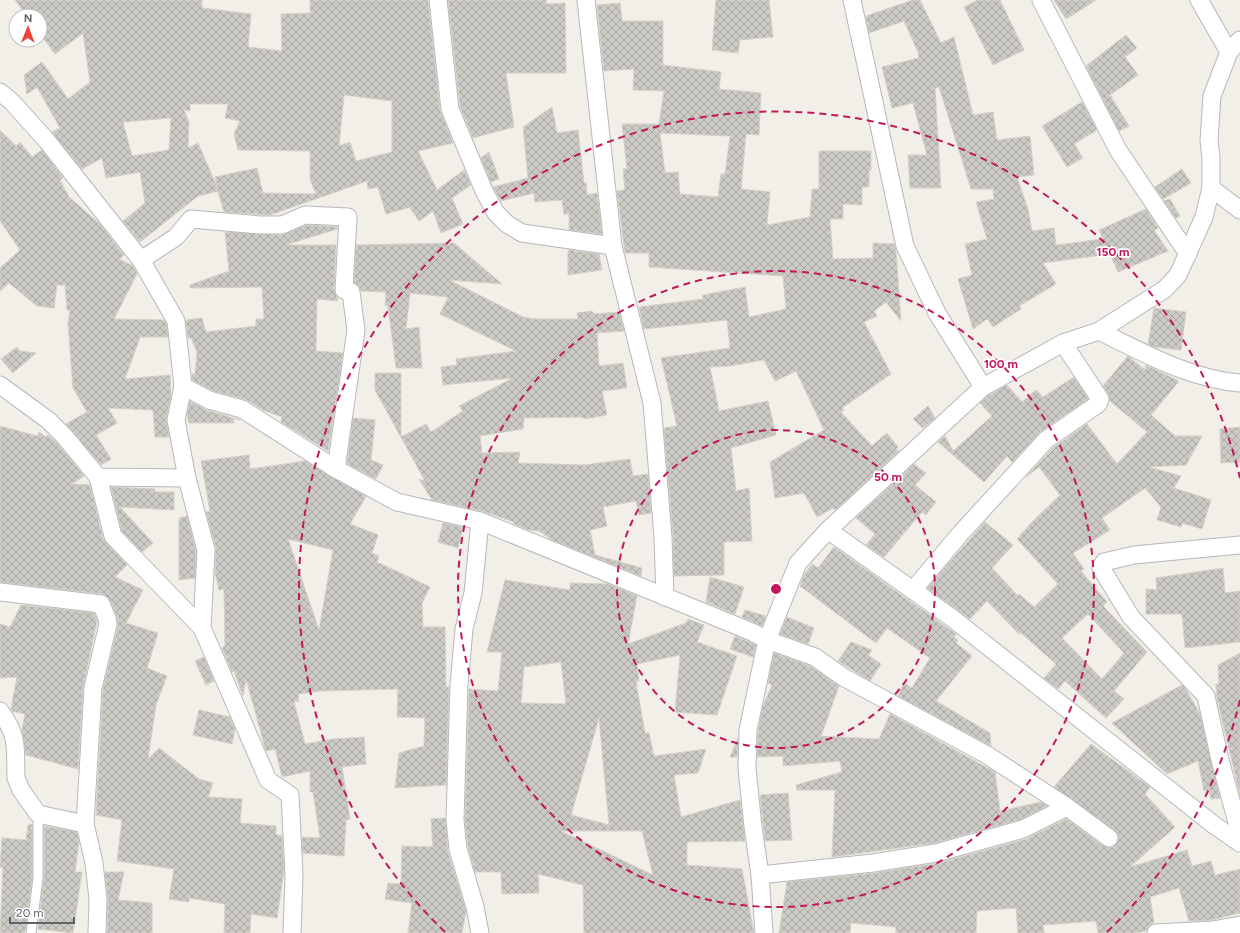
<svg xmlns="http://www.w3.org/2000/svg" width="1240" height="933" font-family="Figtree,sans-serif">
  <defs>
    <pattern id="building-cross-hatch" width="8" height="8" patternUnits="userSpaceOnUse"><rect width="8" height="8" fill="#cccac5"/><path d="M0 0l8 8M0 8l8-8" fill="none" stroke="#a9a8a4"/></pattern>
  </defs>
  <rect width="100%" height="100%" fill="#f1efe8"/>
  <g fill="url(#building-cross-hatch)" stroke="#d6d1c6" fill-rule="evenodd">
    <path d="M15 0H202V8L251 14 248 47 282 51 281 14 310 13V0H428L440 110 453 143 418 151 437 190 464 170 471 185 452 198 463 224 441 233 433 211 419 221 410 208 414 206 386 214 378 187 368 189 367 181 270 215 224 212 218 191 198 196 140 242 123 221 145 203 140 172 106 178 102 158 82 169 52 132 60 128 37 87 27 94 24 75 42 62 68 99 90 82 83 33 55 54 40 34V16H27ZM344 95 392 101V152L356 161 350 142 339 146ZM190 104H228L225 118 240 121 234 134 238 150 310 151V179L316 194 263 193 257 168 215 177 218 189 198 143 188 148 189 122 184 110 190 111ZM171 118 169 150 132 156 123 122Z"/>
    <path d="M448 0H546V4L565 3 566 73H506L514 127 473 138 460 106Z"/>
    <path d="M716 0H769L773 37 740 40 738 53 712 50Z"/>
    <path d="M913 0H920L941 43 954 37 973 115 993 112 997 140 1030 136 1034 175 1017 177 1028 209 1032 231 1054 228 1056 245 1103 239 1099 230 1146 209 1158 228 1154 230 1168 251 1118 272 1110 254 1043 263 1056 284 1019 306 1021 309 993 327 987 319 973 329 958 279 972 275 965 244 987 239 976 202 994 199 993 189H971L939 87 935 88 941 188H910L908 155H927L913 103 892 108 882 67 919 58 918 52 904 21 869 33 866 16Z"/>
    <path d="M978 0H1000L1024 50 993 65 964 7Z"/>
    <path d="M1054 0H1096L1066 19Z"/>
    <path d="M620 3 622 21H663V65L721 72 719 89 761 93 759 135 746 134 741 189 770 192 767 225 810 217 812 189H819V151H871V170H869V187H862V205L843 204V219H830L833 259 873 258V243L894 244 896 250 901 321 886 302 874 311 877 316 864 322 891 374 842 408 844 410 841 412 872 446 887 433 898 447 896 449 899 451 835 510 833 508 817 517 804 493 775 498 770 462 824 430 796 371 775 381 764 360 730 366 710 367 719 411 768 401 776 435 731 448 736 491 749 488 752 541 724 542V575L674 576 673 536 664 428 677 426 661 358 730 348 727 320 644 329 639 307 703 299V295L745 287 749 317 786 309 783 276 649 267V253H625L617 191 625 190 623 169H627L622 124H659L664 91 633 90 634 69 604 71 597 5ZM660 133 730 136 725 174H721L718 197 680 194 678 172 665 173Z"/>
    <path d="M1126 35 1137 48 1125 57 1138 75 1110 95 1129 126 1119 131 1086 66Z"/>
    <path d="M1082 102 1097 130 1074 144 1083 158 1067 167 1042 126Z"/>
    <path d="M552 107 557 133 578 130 584 183H586L587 195 597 193 602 234 569 230V214H564L562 200 535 202 534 193 501 201 493 187 528 178 523 127Z"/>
    <path d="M0 130 16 146 20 142 32 157 42 150 63 178 60 180 69 197 99 223 124 255 119 259 133 266 137 274 114 319 164 320 166 324 168 337H140L125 379 170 375 171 396 166 418 169 437H155L153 410 108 408 117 423 96 435 111 459 101 465 66 424 87 412 73 388 68 323 70 310H67L65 285H57L54 308 37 306 9 283 0 291V268L20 250 0 221Z"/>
    <path d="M489 152 499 179 491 182 481 158Z"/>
    <path d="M1182 169 1191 183 1163 199 1155 187Z"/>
    <path d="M1170 199 1180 216 1176 218 1164 201Z"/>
    <path d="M307 225 337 227V229L285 245H336L334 289 338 301 317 299 316 351 343 353 328 451 281 422 282 417 263 410 245 399 213 391 192 380V374H195L197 352 191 338H188L186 320 202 318 206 332 256 326V319H264L262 287 190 288V285L229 271 225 232 282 235Z"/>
    <path d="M454 243 502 284 449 280 523 317 535 319H578L577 313 592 311 594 314 619 312 624 331 597 333 599 366 623 363 627 388 602 391 607 415 584 419 583 417 524 418 523 429 480 436 482 453 520 452 518 463 584 465 630 459 633 476 648 474 651 513 639 515 636 501 603 507 607 526 590 530 595 555 642 568 641 576 554 541 539 531 529 530 514 524V522L482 511 432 500 419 479 425 481 375 390V373H401V437L426 424 431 432 463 411 459 406 513 378 443 385 441 367 457 365 456 359 516 351 440 314 448 297 410 293 406 329 419 327 422 368H396L388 306 385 305 386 292 361 291 359 286 354 283 356 245Z"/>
    <path d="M568 250 599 254 602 270 568 275Z"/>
    <path d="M1154 308 1186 312 1181 350 1154 347 1148 344Z"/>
    <path d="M17 347 20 351 36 353 13 373 1 359Z"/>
    <path d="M1128 356 1145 370 1146 365 1179 381 1151 415 1175 436H1202L1186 465 1149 467 1181 476 1174 488 1211 500 1202 529 1182 523 1181 527 1157 520 1161 507 1145 488 1102 518 1110 530 1073 553 1084 569 1081 571 1107 602 1103 606 1147 652 1114 691 1124 699 1106 718 1065 681 1058 689 1044 678 1056 664 1020 632 1019 634 987 601 970 619 927 588 985 522 1013 545 992 568 1018 596 1019 594 1034 607 1058 584 1017 539 1031 523 1060 495 1039 467 1026 477 1053 448 1087 424 1117 464 1147 432 1110 401 1108 394 1103 386ZM1088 614 1124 653 1102 679 1062 638Z"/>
    <path d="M1074 377 1088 399 1040 432 1012 462 1007 456 984 482 938 442 945 436 953 451 992 416 980 403 989 395 1007 385 1022 402 1036 390 1043 397Z"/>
    <path d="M190 401 206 410 240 420 233 419 234 423H189L187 415Z"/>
    <path d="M928 406 935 418 923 428 913 419Z"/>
    <path d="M353 418 375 420 371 460 383 465 376 479 347 464Z"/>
    <path d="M0 426 37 436 40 432 45 437 48 435 58 444 84 476 72 484 90 485 103 539 127 565 115 577 143 590 126 623 158 633 147 668 167 676 156 705 148 759 159 748 199 779 213 783 208 797 242 799 240 823 276 826V835H282L284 870 277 918 251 914 250 933H224L225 904 189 898V902L169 899 174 869 117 861 122 820 96 815 103 689 118 626 117 616 110 600 103 594 0 582Z"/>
    <path d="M1240 427V462L1221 463 1220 429Z"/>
    <path d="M249 455 250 469 305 461 366 496 350 524 378 535 372 553 379 556 377 562 430 587 422 603 423 627H445L446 687H449L446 785 395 788 399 753 424 746 425 718 397 717 398 689 321 691 298 694 299 701 294 702 305 744 333 739 364 737 366 764 342 767 350 819 346 820 344 856 303 853 302 837 320 838 313 792H310V771L282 777 275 749 266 751 246 679 243 696 234 671 232 672 222 648 225 646 224 589 219 590 216 576H215L216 548 206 512 210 511 201 461ZM288 539 333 550 319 630Z"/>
    <path d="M914 464 926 473 915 485 936 502 926 515 922 512 884 557 866 545 875 534 856 518Z"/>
    <path d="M111 487 155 489V492H174V510L120 507 153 543 142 552 122 531Z"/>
    <path d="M187 516 196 551 195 578 179 580V518Z"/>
    <path d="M443 523 463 527 458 548 438 542Z"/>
    <path d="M834 547 956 634 954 637 958 640 956 643 972 656 936 701 990 733 991 746 898 696 904 683 912 688 930 658 887 628 876 643 800 586 804 575 812 564 818 568Z"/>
    <path d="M1223 568 1225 593 1240 591V642L1185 648 1182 614H1146V589L1157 590 1156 578Z"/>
    <path d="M710 577 744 587 735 614 706 602Z"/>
    <path d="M505 580 570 590V583L608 584 637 596 628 644 686 623 688 619 704 625 697 642 737 656 717 715 675 712 680 655 637 664 639 681 636 682 645 733H649L654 756 706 749 698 773 674 775 681 817 740 800 745 841 687 842V865L742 869 754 933H584L583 885 538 874 539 893 502 894 501 872H475L468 847 465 820 469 689 498 691 502 652H487ZM561 662 566 704 521 703 524 667ZM599 718 609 825 571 815ZM561 831H642L653 875Z"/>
    <path d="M21 605 94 613 97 621 83 687 78 769 26 755 22 730 25 714 12 711 11 709 17 677 0 678V624L10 627Z"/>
    <path d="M745 610 766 616 762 626 742 617Z"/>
    <path d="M787 617 814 628 808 644 780 634Z"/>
    <path d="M735 636 756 645 753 657 730 649Z"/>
    <path d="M851 642 872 650 868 655 881 664 870 681 838 661Z"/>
    <path d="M774 653 810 666 839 686 821 736 879 739 890 714 995 772 1000 811 1041 802 1047 806 1019 820 934 843 832 857 835 790H797L796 785 842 772 840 761 783 766V756L757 757 758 731 763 706 772 685 768 683Z"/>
    <path d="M1240 653V795L1217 698 1216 684H1219L1218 665Z"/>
    <path d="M204 657 214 681 206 685 195 661Z"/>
    <path d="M1182 685 1187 691 1200 714 1220 798 1211 799 1209 790 1204 791 1198 761 1167 774 1112 723Z"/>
    <path d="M199 710 230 717 235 729 232 744 193 735Z"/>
    <path d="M738 738 737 757H730Z"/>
    <path d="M1091 744 1150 787 1145 794 1175 827 1130 867 1187 850 1192 866 1211 861 1215 875 1240 869V913L1212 920 1189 921 1179 888 1150 897 1154 923 1150 925 1146 931 1135 933H1098L1096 921 1043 925 1044 933H1018L1016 908 977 911 976 933H896V927L851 923 850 933H779L787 882 875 873 939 863 1026 839 1066 819 1103 846 1108 848 1113 847 1119 839 1115 830 1054 787Z"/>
    <path d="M788 793 792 840 765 841 760 795Z"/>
    <path d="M445 818 448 852 466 911 462 933H408L412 903 385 899 388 883 401 884 402 846 433 847 431 819Z"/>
    <path d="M32 824V878L26 927 24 933H0L3 867H0L2 838 26 840 28 825Z"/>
    <path d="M44 826 77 832 79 842 75 872H82L73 933 38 929 44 878Z"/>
    <path d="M105 872H124L118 900 152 903V933H107L108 899Z"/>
  </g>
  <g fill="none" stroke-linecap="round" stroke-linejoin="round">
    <defs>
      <path id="lane" d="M31 933 38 878V814"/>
      <g id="street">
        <path d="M438 0 450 109 484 191 496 213 507 224 522 233 613 246"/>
        <path d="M586 0 613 246 652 403 663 537 665 597"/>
        <path d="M852 0 905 246 937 313 983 387"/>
        <path d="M1041 0 1118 150 1188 254"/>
        <path d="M1199 0 1229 52"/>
        <path d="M0 92 12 102 47 141 141 260 176 321 183 386 176 420 187 478 206 550 202 628 268 780 290 795 294 875 292 933"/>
        <path d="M1211 188 1240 210"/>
        <path d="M141 260 176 237 191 219 260 225H282L305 215 348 217 344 290 351 292 356 330 336 469"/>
        <path d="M1099 331C1144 353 1190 379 1240 383"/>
        <path d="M0 385 48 420 65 437 98 477 187 478"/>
        <path d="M183 386 209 400 242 409 336 469 397 502 480 521 752 632 767 640 815 657 843 677 987 755 1067 807 1109 838"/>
        <path d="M98 477 113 536 202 628"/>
        <path d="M828 530 952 618 1214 825 1240 843"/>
        <path d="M913 590 960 534 1046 440 1098 404 1100 399 1063 343"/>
        <path d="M0 592 101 604 107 618 108 624 93 688 85 824 94 863 98 899 97 933"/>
        <path d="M0 711C19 737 15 747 16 778L21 790 38 814 85 824"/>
        <path d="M1236 840 1238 826 1220 760 1206 696 1131 617 1101 568 1104 562 1134 555 1240 545"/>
        <path d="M760 875 873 863 936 853 1023 829 1067 807"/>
        <path d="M480 933 475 907 458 849 455 820 459 685 464 629 473 593 480 521"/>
        <path d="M764 933 760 875 753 827 747 768 748 730 767 640 798 563 828 530 983 387 1063 343 1099 331 1165 289 1178 275 1204 217 1211 188V158L1209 140 1212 96 1229 52 1240 40"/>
        <path d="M1156 933 1213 930 1240 925"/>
      </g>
    </defs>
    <use href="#lane" stroke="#b5b8bc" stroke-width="11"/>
    <use href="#street" stroke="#b5b8bc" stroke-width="19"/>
    <use href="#lane" stroke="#fff" stroke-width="9"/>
    <use href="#street" stroke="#fff" stroke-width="17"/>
  </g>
  <g fill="none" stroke="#c2185b" stroke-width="2" stroke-dasharray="7 5">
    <circle cx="776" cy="589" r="159"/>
    <circle cx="776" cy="589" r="318"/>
    <path d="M1240 700A477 477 0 0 1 1107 932M445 932A477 477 0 1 1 1240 478"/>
  </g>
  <circle cx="776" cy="589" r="6" fill="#c2185b" stroke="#fff" stroke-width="2"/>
  <g font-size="12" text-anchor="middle" font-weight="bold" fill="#c2185b" stroke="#fff" stroke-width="3.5" stroke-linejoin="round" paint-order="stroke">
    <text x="1113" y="256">150 m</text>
    <text x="1001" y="368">100 m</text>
    <text x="888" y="481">50 m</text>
  </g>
  <g transform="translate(28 28) rotate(1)"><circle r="19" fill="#ffffff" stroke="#bfc1c3"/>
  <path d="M0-3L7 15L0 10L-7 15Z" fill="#ea4335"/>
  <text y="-6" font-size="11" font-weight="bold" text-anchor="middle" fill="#5f6368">N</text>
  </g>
  <path d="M10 917v6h64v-6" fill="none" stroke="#5f6368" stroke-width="2"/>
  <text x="16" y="917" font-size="12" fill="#5f6368" stroke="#ffffff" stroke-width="3" paint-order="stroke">20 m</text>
</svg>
